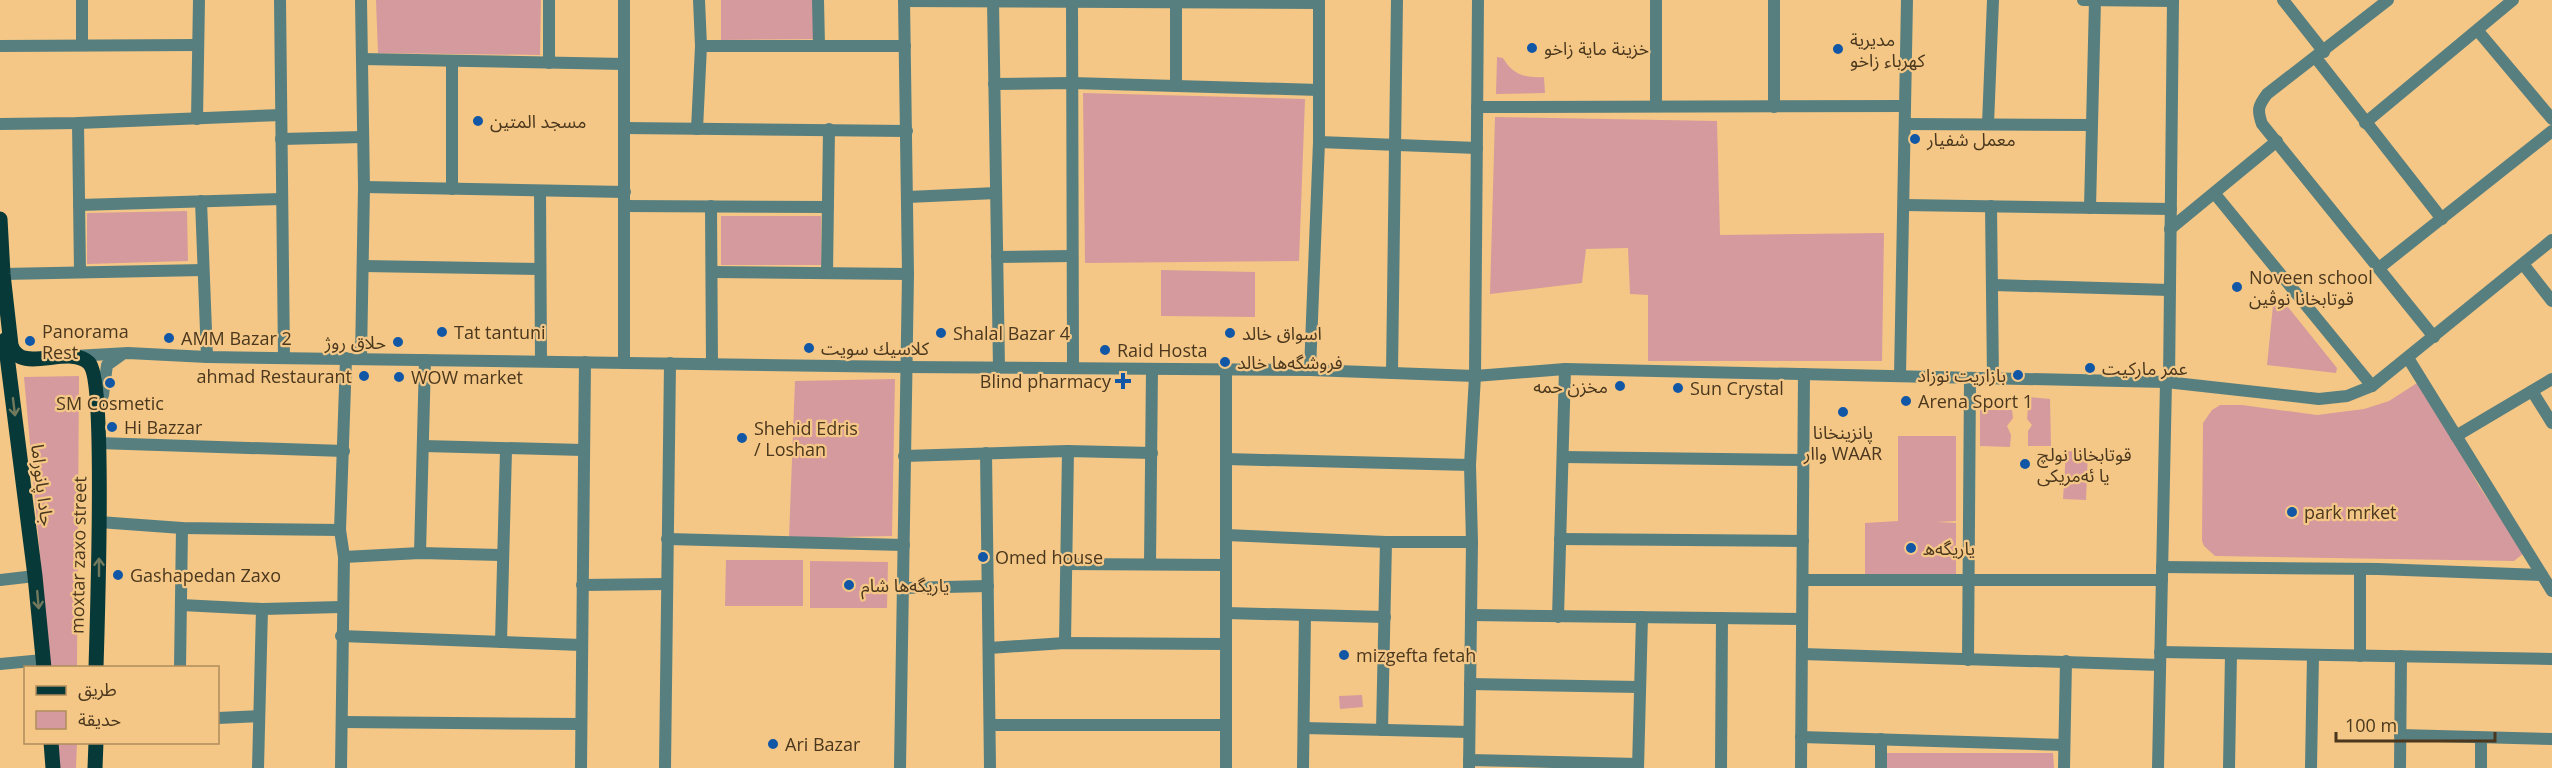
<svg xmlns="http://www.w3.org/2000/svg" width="2552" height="768" font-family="'Open Sans','Noto Sans Arabic',sans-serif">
  <rect width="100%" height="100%" fill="#f4c786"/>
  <g fill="#d59a9d">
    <path d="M376 0H541L540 55 378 53Z"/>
    <path d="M721 0H824V39L721 40Z"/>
    <path d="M1497 57 1503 58C1513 75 1525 78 1544 77L1545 93 1496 94Z"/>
    <path d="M1083 93 1305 99 1299 261 1085 263Z"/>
    <path d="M1495 117 1717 121 1720 235 1884 233 1882 361H1648V295L1630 294 1628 248 1586 249 1582 283 1490 294Z"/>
    <path d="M187 211 188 261 87 264V213Z"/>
    <rect x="721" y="216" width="100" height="49"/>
    <path d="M1161 270 1255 272V317L1161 316Z"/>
    <path d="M2273 306 2288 307 2337 368 2336 373 2267 365Z"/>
    <path d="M79 376 77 667H50L24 377Z"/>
    <path d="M895 379 892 536 789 538 795 381Z"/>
    <path d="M2417 383 2422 386 2479 486 2524 553 2514 561 2215 556 2204 546 2202 541 2203 423 2212 410 2220 405H2242L2317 415 2364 409 2389 401Z"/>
    <path d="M2029 397 2050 399 2051 446H2028V431L2032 425 2027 419Z"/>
    <path d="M1980 410H2012L2013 418 2007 426 2011 435 2010 447 1980 446Z"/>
    <path d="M1898 436H1956V521L1937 522 1956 523V574H1865V523L1898 521Z"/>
    <path d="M2066 451 2088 452 2086 500 2063 499Z"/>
    <path d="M726 560H803V606H725Z"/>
    <path d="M810 561 888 562 887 608H810Z"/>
    <path d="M1362 695 1363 707 1340 709 1339 696Z"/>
    <path d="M56 743H77L76 768H59Z"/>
    <path d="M1887 753H2053L2054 768H1887Z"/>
  </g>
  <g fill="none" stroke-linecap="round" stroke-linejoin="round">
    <g stroke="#587f7f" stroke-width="12">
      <path d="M82 0V44"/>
      <path d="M280 0 284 358"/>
      <path d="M361 0 364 187 361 358"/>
      <path d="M624 0V363"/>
      <path d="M818 0 819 45"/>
      <path d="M1072 0 1073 368"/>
      <path d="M1774 0V107"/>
      <path d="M2083 0 2173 1"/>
      <path d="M2283 0 2324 52"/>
      <path d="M2388 0 2267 94C2258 106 2257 110 2262 124L2434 337"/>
      <path d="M904 1 1319 3"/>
      <path d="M993 1 999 368"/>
      <path d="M2478 31 2552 119"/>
      <path d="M0 46 197 45"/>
      <path d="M701 46H905"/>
      <path d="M2316 58 2442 219"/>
      <path d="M362 59 624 64"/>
      <path d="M549 63V0"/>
      <path d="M994 84 1072 83 1319 90"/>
      <path d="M1176 86V0"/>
      <path d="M1656 106V0"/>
      <path d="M1477 107 1905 106"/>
      <path d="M197 119 199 0"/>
      <path d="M78 123 80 272"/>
      <path d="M2365 123 2513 0"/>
      <path d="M0 124 78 123 281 115"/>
      <path d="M1905 124 2092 125"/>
      <path d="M1988 124 1993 0"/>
      <path d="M625 128 907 131"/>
      <path d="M697 129 701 46 699 0"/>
      <path d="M281 139 363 137"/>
      <path d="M1319 142 1477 148"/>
      <path d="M364 187 625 192"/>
      <path d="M452 189V61"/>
      <path d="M540 191 541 361"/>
      <path d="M2215 194 2372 386"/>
      <path d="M908 197 996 193"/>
      <path d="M201 201 207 357"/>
      <path d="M79 205 282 199"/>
      <path d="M1904 205 2171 209"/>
      <path d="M625 206 828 207"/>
      <path d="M711 206 712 364"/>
      <path d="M1991 206 1993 378"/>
      <path d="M2090 208 2095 0"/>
      <path d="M2170 229 2277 141"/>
      <path d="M997 257 1072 256"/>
      <path d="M2523 264 2552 301"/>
      <path d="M364 266 540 269"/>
      <path d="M2379 268 2552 131"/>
      <path d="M712 272 908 274"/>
      <path d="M827 273 829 129"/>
      <path d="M3 274 203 270"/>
      <path d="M1994 285 2170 290"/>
      <path d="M75 356 128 353 207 357 907 367 1310 370 1475 376 1565 369 2166 382 2319 399 2347 396 2372 386 2552 240"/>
      <path d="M2408 358 2552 591"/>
      <path d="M1226 369V768"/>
      <path d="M1310 370 1319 142V0"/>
      <path d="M1392 373 1397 0"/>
      <path d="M1900 376 1907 0"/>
      <path d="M2169 382 2173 0"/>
      <path d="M2532 391 2552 423"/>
      <path d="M97 406 103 395 107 365 121 355"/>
      <path d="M2456 436 2552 379"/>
      <path d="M98 443 344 451"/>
      <path d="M424 446 583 450"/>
      <path d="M986 453 990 768"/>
      <path d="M904 456 1068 451 1152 453"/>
      <path d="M1563 457 1804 460"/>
      <path d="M1226 459 1470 465"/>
      <path d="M99 522 182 528 340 530"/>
      <path d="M1226 535 1386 542H1472"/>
      <path d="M667 539 904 545"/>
      <path d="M1560 539 1803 541"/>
      <path d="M420 553 425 360"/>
      <path d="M344 557 420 553 501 555"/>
      <path d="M1066 564 1226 565"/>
      <path d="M1150 564 1152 369"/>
      <path d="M2162 567 2378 569 2542 575"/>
      <path d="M0 580 35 576"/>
      <path d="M1803 580H2162"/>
      <path d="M582 585 667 584"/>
      <path d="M903 588 988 586"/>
      <path d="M181 605 262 609 341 607"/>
      <path d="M1226 613 1385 617"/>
      <path d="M1471 615 1802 619"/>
      <path d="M1558 617 1565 369"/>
      <path d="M341 636 581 645"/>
      <path d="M501 642 506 450"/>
      <path d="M1065 643 1068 451"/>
      <path d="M989 648 1065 643 1226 644"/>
      <path d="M2160 652 2552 659"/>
      <path d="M1802 654 2160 665"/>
      <path d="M2360 656V569"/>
      <path d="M1968 660 1970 378"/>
      <path d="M0 664 43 660"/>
      <path d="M180 668 182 528"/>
      <path d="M1470 684 1639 687"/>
      <path d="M218 718 259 716"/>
      <path d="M343 722 580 724"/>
      <path d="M990 725H1226"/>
      <path d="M1304 728 1469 732"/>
      <path d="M1382 730 1386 542"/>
      <path d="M2400 735 2552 739"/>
      <path d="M1801 737 2064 745"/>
      <path d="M1469 760 1638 764"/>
      <path d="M258 768 262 609"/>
      <path d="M341 768 344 557 340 530 346 358"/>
      <path d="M581 768 585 362"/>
      <path d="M665 768 670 363"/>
      <path d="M900 768 908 274 904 0"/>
      <path d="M1303 768 1305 615"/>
      <path d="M1469 768 1472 542 1470 465 1475 376 1478 0"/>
      <path d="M1638 768 1642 617"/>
      <path d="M1721 768 1722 618"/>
      <path d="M1801 768 1804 374"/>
      <path d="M1881 768V739"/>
      <path d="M2064 768 2066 661"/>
      <path d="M2158 768 2166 382"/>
      <path d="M2229 768 2231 654"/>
      <path d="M2311 768 2313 655"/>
      <path d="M2400 768 2401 656"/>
      <path d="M2481 768V738"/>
    </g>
    <g stroke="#083939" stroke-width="15">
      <path d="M0 219 3 274 11 345C20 376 69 343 89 363 106 380 97 628 96 668"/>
      <path d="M5 340 35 576 44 668"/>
      <path d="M51 742 53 768"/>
      <path d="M95 768 96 742"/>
    </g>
  </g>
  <defs><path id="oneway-shaft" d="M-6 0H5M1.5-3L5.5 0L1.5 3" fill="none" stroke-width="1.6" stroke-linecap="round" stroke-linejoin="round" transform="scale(1.5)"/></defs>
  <g stroke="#72795c">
    <use href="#oneway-shaft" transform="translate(14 407) rotate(83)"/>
    <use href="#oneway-shaft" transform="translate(99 567) rotate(-90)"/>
    <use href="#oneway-shaft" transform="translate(38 600) rotate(85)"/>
  </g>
  <g fill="#1157a6" stroke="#f4c786" stroke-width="2">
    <circle cx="1532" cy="48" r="6"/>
    <circle cx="1838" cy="49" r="6"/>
    <circle cx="478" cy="121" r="6"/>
    <circle cx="1915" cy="139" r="6"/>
    <circle cx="2237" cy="287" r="6"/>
    <circle cx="442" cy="332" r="6"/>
    <circle cx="941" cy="333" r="6"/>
    <circle cx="1230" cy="333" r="6"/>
    <circle cx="169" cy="338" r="6"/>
    <circle cx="30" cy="341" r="6"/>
    <circle cx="398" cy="342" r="6"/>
    <circle cx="809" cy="348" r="6"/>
    <circle cx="1105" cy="350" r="6"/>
    <circle cx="1225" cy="362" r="6"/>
    <circle cx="2090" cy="368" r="6"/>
    <circle cx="2018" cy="375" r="6"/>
    <circle cx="364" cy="376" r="6"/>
    <circle cx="399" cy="377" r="6"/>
    <path d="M1120 372h6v6h6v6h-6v6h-6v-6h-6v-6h6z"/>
    <circle cx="110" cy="383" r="6"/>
    <circle cx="1620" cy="386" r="6"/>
    <circle cx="1678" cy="388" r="6"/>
    <circle cx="1906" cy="401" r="6"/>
    <circle cx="1843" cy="412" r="6"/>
    <circle cx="112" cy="427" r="6"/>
    <circle cx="742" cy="438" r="6"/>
    <circle cx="2025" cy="464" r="6"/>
    <circle cx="2292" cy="512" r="6"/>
    <circle cx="1911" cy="548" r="6"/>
    <circle cx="983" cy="557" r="6"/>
    <circle cx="118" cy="575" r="6"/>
    <circle cx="849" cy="585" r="6"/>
    <circle cx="1344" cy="655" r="6"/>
    <circle cx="773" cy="744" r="6"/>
  </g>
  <g text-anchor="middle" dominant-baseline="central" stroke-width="4.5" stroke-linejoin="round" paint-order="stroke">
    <g font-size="18" fill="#4a371d" stroke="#f4c786" text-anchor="start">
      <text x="1850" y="39">مديرية<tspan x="1850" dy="21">كهرباء زاخو</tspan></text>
      <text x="1544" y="48">خزينة ماية زاخو</text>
      <text x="490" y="121">مسجد المتين</text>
      <text x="1927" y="139">معمل شفيار</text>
      <text x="2249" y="277">Noveen school<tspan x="2249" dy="21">قوتابخانا نوڤين</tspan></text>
      <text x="42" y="331">Panorama<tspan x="42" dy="21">Rest</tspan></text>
      <text x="454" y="332">Tat tantuni</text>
      <text x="953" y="333">Shalal Bazar 4</text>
      <text x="1242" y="333">اسواق خالد</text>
      <text x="181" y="338">AMM Bazar 2</text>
      <text x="386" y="342" text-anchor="end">حلاق روژ</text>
      <text x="821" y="348">كلاسيك سويت</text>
      <text x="1117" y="350">Raid Hosta</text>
      <text x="1237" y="362">فروشگەها خالد</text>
      <text x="2102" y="368">عمر ماركيت</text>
      <text x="2006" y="375" text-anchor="end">بازاريت نوزاد</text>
      <text x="352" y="376" text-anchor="end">ahmad Restaurant</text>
      <text x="411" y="377">WOW market</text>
      <text x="1111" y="381" text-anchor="end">Blind pharmacy</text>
      <text x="1608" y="386" text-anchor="end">مخزن حمه</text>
      <text x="1690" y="388">Sun Crystal</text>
      <text x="1918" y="401">Arena Sport 1</text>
      <text x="110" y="403" text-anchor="middle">SM Cosmetic</text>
      <text x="124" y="427">Hi Bazzar</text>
      <text x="754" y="428">Shehid Edris<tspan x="754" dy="21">/ Loshan</tspan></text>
      <text x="1843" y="432" text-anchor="middle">پانزینخانا<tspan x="1843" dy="21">واار WAAR</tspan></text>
      <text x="2037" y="454">قوتابخانا نولچ<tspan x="2037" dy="21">يا ئەمريكى</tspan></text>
      <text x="2304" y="512">park mrket</text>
      <text x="1923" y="548">یاریگه‌ه</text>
      <text x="995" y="557">Omed house</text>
      <text x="130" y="575">Gashapedan Zaxo</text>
      <text x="861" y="585">ياريگه‌ها شام</text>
      <text x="1356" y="655">mizgefta fetah</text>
      <text x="785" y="744">Ari Bazar</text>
    </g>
    <g font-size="18" fill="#4a371d" stroke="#f4c786">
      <text transform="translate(43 485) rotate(83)">جادا پانوراما</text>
      <text transform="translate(78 555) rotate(-89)">moxtar zaxo street</text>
    </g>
  </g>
  <rect x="24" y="666" width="195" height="78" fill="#f4c786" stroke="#b08d5c" stroke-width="1.5"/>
  <rect x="36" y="686" width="30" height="9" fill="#083939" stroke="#b08d5c" stroke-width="1.5"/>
  <text x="78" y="696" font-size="18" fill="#4a371d">طريق</text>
  <rect x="36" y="711" width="30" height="18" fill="#d59a9d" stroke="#b08d5c" stroke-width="1.5"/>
  <text x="78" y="726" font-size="18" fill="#4a371d">حديقة</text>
  <path d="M2336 732v9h159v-9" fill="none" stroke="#4a371d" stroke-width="3"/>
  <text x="2345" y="732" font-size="18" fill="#4a371d" stroke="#f4c786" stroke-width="4.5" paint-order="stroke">100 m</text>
</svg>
